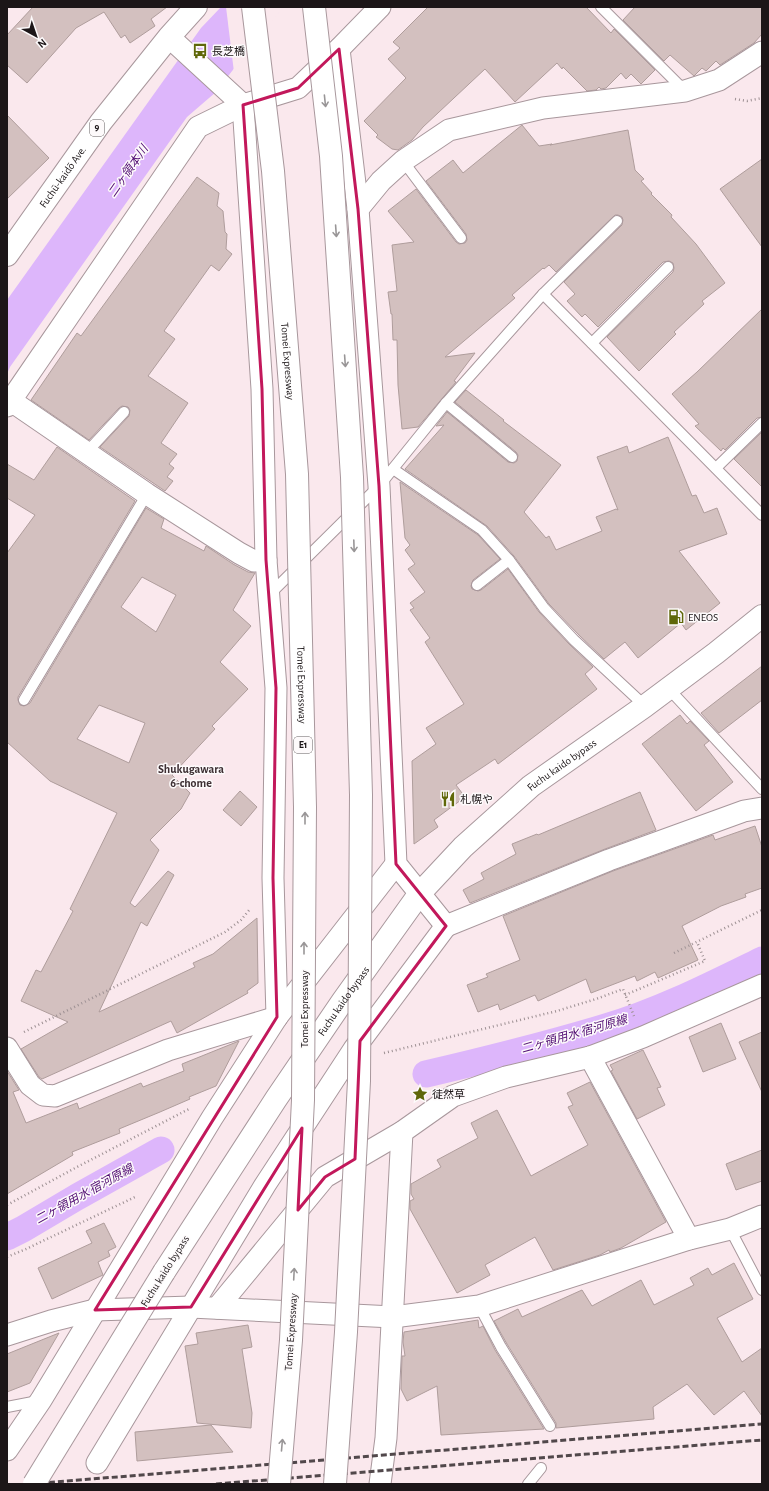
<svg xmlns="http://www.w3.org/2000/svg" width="769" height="1491" font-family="'Alegreya Sans','Noto Sans JP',sans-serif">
  <rect width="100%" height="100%" fill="#fae8ed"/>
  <path fill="#ddb6fb" d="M221 7H281L216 92 187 117 10 367 7 374V300L201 28Z"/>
  <path fill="#fae8ed" d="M226 7H283L234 72Z"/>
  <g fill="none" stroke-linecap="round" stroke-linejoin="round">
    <g stroke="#ddb6fb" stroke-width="27">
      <path d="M426 1074C486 1060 546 1045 606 1027 660 1011 711 985 762 960"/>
      <path d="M7 1237 23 1229 77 1197 161 1150"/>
    </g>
  </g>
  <g fill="#d3c0bf" stroke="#af9d9c" fill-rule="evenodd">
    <path d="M33 7H167L151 19 155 26 130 43 125 35 121 38 104 12 76 28 27 83 7 65V35Z"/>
    <path d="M428 7H586L611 33 614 29 655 70 641 84 631 74 626 79 621 73 606 88 601 89 599 87 596 90 587 91 563 67 562 69 557 63 515 102 485 69 423 127 412 140 398 150 392 149 376 137 378 135 364 121 406 78 388 59 400 48 393 42Z"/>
    <path d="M635 7H762V34L754 43 720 65 716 61 706 71 702 68 694 76 670 55 664 61 623 20Z"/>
    <path d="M7 115 49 158 7 199Z"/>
    <path d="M522 125 539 146 552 144 550 145 628 130 635 170 644 179 641 181 652 193 651 194 672 215 671 217 696 244 725 283 702 301 704 304 674 332 676 334 639 371 607 337 673 272 674 268 673 263 669 261 663 262 598 327 585 314 582 317 567 301 575 294 564 282 622 225 623 220 622 217 618 215H615L556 272 549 265 544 269 543 268 512 295 515 298 445 357 475 353 454 381 456 382 418 427 402 429 398 385 397 340H393L392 314H391L388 292 397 291 392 245 414 242 388 211 416 189 456 242 459 244 465 243 467 240 466 234 426 181 453 160 463 173Z"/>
    <path d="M762 159V247L720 189Z"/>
    <path d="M197 177 219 193 217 206 223 211 225 232 227 234 226 249 232 254 219 271 211 265 164 331 175 339 148 376 188 403 161 443 177 454 169 464 174 468 167 477 173 481 165 491 100 447 129 416 130 410 128 407 122 406 119 408 89 440 31 400 77 333 81 336Z"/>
    <path d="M762 309V417L757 418 725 450 723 448 721 451 695 426 699 424 672 394 697 372Z"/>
    <path d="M466 390 504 420 503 421 561 465 524 512 546 538 549 536 556 550 602 531 596 517 616 509 618 510 597 457 627 446 629 453 668 437 692 496 696 495 704 513 717 508 727 534 679 551 720 603 686 630 681 623 638 658 625 642 604 659 579 635 549 604 514 556 487 526 405 469 444 425 436 426 447 412 508 462 514 463 517 461 518 455 516 452 455 402Z"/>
    <path d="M762 432V487L734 459Z"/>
    <path d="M57 447 135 501 18 697V700L20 705 24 706 30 703 146 508 164 519 161 528 204 551 206 546 233 564 248 572 255 573 233 610 251 626 220 662 248 689 212 726 215 729 172 775 190 793 181 809 150 840 159 850 130 903 135 907 168 871 174 875 147 926 141 922 99 1012 195 967 193 963 213 954 257 918 258 983 247 991 248 993 177 1033 171 1021 42 1079 39 1077 21 1049 68 1022 21 1001 36 970 41 972 73 911 70 909 117 813 50 781 7 742V553L35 515 7 498V464L34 480ZM142 577 176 595 156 632 121 607ZM99 705 145 723 129 763 77 739Z"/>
    <path d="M400 482 478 535 500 559 473 580 471 586 472 589 478 591 481 590 508 569 539 612 569 644 593 667 585 674 597 689 498 764 495 759 456 785 465 797 434 820 438 827 414 844 412 761 436 744 426 728 464 704 425 642 430 638 410 610 414 608 410 603 425 592 408 569 415 564 405 550 410 545 405 538Z"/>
    <path d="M762 666V700L719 733 701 713Z"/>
    <path d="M680 715 687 724 690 721 709 741 704 745 733 782 696 811 642 744Z"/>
    <path d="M240 791 257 807 241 826 223 810Z"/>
    <path d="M640 792 656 830 605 849 470 903 463 890 484 879 481 873 516 854 512 844 537 834 538 835Z"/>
    <path d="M755 826 762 847V888L745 894 746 897 721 906 682 926 698 960 658 978 655 972 637 981 635 976 591 993 586 979 538 1001 535 995 500 1010 498 1004 478 1012 467 985 488 977 486 974 520 960 503 916 613 871 713 835 715 840Z"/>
    <path d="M721 1023 736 1059 703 1072 689 1037Z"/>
    <path d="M762 1032V1092L739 1042Z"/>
    <path d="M239 1041 216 1086 189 1097 190 1099 160 1112 119 1129 120 1133 72 1152 73 1155 7 1194V1071L19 1090 13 1092 26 1123 77 1103 79 1109 141 1083 143 1087 184 1071 182 1064Z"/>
    <path d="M643 1050 661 1087 657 1088 665 1105 637 1119 611 1071 613 1070 610 1065Z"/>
    <path d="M590 1082 666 1222 621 1248 610 1252 609 1250 600 1255 553 1270 535 1237 485 1265 490 1275 457 1293 410 1209V1201L414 1199 411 1194V1184L441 1167 437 1160 478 1138 471 1123 497 1110 531 1176 588 1145 568 1107 573 1105 567 1093Z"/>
    <path d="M762 1150V1181L736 1190 726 1164Z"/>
    <path d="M104 1223 116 1247 108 1251 110 1256 98 1262 103 1275 52 1299 38 1268 92 1243 86 1231Z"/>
    <path d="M734 1263 753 1299 717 1318 742 1362 762 1348V1416L744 1391 714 1415 687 1384 653 1407 654 1419 556 1428V1423L507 1344 494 1321 518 1309 522 1317 582 1290 592 1306 641 1280 654 1305 694 1285 690 1278 708 1268 712 1275Z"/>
    <path d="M478 1320 479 1328 483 1326 495 1350 544 1429 441 1435 437 1386 407 1401 401 1389 402 1356H405L403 1342 404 1332Z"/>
    <path d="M248 1325 252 1347 242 1349 252 1413 251 1428 197 1423 185 1346 198 1344 196 1333Z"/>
    <path d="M59 1333 30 1383 7 1392V1354Z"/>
    <path d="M211 1425 233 1452 137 1461 135 1432Z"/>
  </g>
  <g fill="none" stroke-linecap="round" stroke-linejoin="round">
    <defs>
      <g id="lane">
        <path d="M601 7 685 91"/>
        <path d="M403 161 461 238"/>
        <path d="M543 294 762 515"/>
        <path d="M592 343 668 267"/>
        <path d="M446 403 512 457"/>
        <path d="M87 452 124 412"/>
        <path d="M716 468 762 423"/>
        <path d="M393 469 482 530 509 560 544 608 574 640 645 706"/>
        <path d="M477 585 509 560"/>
        <path d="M270 594 379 486 446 403 543 294 617 221"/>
        <path d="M668 688 762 789"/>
        <path d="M24 700 147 494"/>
        <path d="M730 1229 762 1290"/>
        <path d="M479 1306 501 1347 550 1426"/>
        <path d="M7 1407 38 1401"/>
        <path d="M528 1484 541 1468"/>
      </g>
      <g id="street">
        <path d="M169 37 243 105 262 389 266 560 276 688 273 878 277 1017"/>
        <path d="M358 209 381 181 403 161 449 130 543 108 685 91 719 80 762 52"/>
        <path d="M7 398 147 494 239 553 254 561 266 560"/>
        <path d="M7 406 198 127 243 105 298 88 339 49 380 7"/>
        <path d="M446 926 609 860 744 811 762 808"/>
        <path d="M7 1048 30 1085 43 1095 55 1096 168 1050 277 1017"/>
        <path d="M590 1057 689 1239"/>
        <path d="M217 1308 325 1177 402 1132 453 1096 506 1077 590 1057 643 1037 762 985"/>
        <path d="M7 1335 51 1321 95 1310 191 1307 393 1317 479 1306 689 1239 730 1229 762 1216"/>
        <path d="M7 1450 41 1400 212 1118 277 1017 396 864"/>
        <path d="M97 1463 265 1185 354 1049 446 926 396 864 379 486 358 209 339 49"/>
        <path d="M380 1484 386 1438 402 1132"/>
      </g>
      <g id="secondary">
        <path id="s1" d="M164 1272 276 1099 342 1002 420 893 463 847 531 786 645 706 716 653 762 616"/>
      </g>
      <g id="primary">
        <path id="s2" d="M7 255 101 122 169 37 196 7"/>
      </g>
    </defs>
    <use href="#lane" stroke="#a8979c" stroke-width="12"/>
    <use href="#street" stroke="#a8979c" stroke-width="23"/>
    <use href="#secondary" stroke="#a8979c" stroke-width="24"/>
    <use href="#primary" stroke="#a8979c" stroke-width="24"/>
    <g stroke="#9d9093" stroke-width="2.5" stroke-dasharray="1 3" stroke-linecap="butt">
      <path d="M735 99 747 101 762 98"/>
      <path d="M674 953 762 910"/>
      <path d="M625 995 705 961 697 942"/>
      <path d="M24 1032 225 932 241 920 250 909"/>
      <path d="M384 1053 557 1011 596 999 623 989 634 1016"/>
      <path d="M7 1205 77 1167 189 1109"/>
      <path d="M7 1257 26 1249 135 1197"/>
    </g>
    <use href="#lane" stroke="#fff" stroke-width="10"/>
    <use href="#street" stroke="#fff" stroke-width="21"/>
    <use href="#secondary" stroke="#fff" stroke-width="22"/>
    <use href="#primary" stroke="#fff" stroke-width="22"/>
    <g stroke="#51484b" stroke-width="3" stroke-dasharray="6 3" stroke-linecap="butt">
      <path d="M31 1484 762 1424"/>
      <path d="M216 1484 762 1440"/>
    </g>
    <defs>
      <path id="secondary-bridge" d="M34 1484 164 1272"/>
      <g id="highway-bridge">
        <path id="s3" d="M253 7 273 171 297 474 305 807 303 1100 291 1340 279 1484"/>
        <path d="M314 7 331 156 352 477 361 795 359 1081 346 1332 335 1484"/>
      </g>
    </defs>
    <use href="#secondary-bridge" stroke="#a8979c" stroke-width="24" stroke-linecap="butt"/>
    <use href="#highway-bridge" stroke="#a8979c" stroke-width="24" stroke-linecap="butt"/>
    <use href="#secondary-bridge" stroke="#fff" stroke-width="22"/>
    <use href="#highway-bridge" stroke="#fff" stroke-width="22"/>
  </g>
  <defs><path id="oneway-shaft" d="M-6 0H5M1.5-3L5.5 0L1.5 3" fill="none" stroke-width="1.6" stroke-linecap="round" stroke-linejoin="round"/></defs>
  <g stroke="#999697">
    <use href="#oneway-shaft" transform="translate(325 101) rotate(84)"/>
    <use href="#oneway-shaft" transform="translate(336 231) rotate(86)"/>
    <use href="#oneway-shaft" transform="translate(345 361) rotate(86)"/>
    <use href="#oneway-shaft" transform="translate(354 546) rotate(88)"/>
    <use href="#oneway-shaft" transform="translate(305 818) rotate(-90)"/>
    <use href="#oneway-shaft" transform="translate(304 948) rotate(-90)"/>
    <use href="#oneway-shaft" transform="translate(294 1274) rotate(-87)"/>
    <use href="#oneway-shaft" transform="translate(282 1445) rotate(-85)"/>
  </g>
  <path fill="none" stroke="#c2185b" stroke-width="3" stroke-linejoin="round" d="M339 49 358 209 379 486 396 864 446 926 360 1041 355 1159 325 1177 298 1210 302 1128 191 1307 95 1310 277 1017 273 878 276 688 266 560 262 389 243 105 298 88Z"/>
  <defs>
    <symbol id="bus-bare" viewBox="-9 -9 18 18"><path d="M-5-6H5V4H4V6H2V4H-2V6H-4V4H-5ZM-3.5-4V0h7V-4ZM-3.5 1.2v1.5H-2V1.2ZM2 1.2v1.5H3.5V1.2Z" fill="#5f6709" stroke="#fdfafb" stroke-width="2.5" paint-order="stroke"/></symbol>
    <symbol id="fuel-bare" viewBox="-9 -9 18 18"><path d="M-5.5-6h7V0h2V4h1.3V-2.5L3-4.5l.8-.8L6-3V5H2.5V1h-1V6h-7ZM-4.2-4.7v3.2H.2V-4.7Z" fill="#5f6709" stroke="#fdfafb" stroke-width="2.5" paint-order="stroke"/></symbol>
    <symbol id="restaurant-bare" viewBox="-9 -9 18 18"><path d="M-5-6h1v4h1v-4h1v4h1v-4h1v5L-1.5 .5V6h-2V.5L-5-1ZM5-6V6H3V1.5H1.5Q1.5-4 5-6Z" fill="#5f6709" stroke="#fdfafb" stroke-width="2.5" paint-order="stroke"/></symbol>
    <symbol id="sight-bare" viewBox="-9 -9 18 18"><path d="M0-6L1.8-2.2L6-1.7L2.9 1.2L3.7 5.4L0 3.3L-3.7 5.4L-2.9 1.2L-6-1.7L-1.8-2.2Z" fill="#5f6709" stroke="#fdfafb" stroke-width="2.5" paint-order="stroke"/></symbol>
  </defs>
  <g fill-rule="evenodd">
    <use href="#bus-bare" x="189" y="40" width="22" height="22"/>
    <use href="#fuel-bare" x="665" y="606" width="22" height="22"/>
    <use href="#restaurant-bare" x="437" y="788" width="22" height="22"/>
    <use href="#sight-bare" x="409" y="1083" width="22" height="22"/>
  </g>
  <g text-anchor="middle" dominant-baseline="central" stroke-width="3" stroke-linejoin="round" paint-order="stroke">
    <g fill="#fdfafb" stroke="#605a5c" stroke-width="1">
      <rect x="90" y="120" width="14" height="16" rx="3"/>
      <rect x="294" y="737" width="18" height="16" rx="3"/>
    </g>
    <g font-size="10" font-weight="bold" fill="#1c1618">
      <text x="97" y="128">9</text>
      <text x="303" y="745">E1</text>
    </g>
    <g font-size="11" fill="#1c1618" stroke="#fdfafb" text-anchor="start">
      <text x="212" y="51">長芝橋</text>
      <text x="688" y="617">ENEOS</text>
      <text x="460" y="799">札幌や</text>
      <text x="432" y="1094">徒然草</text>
    </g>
    <g font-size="11" fill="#1c1618" stroke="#fdfafb">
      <text stroke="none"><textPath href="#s2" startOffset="96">Fuchū-kaidō Ave.</textPath></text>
      <text stroke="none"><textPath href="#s3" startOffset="356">Tomei Expressway</textPath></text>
      <text stroke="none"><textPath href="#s3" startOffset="680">Tomei Expressway</textPath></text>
      <text stroke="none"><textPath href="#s1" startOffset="649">Fuchu kaido bypass</textPath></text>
      <text stroke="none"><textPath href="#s1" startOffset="325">Fuchu kaido bypass</textPath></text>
      <text transform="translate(304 1009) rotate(-90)">Tomei Expressway</text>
      <text transform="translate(165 1271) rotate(-58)">Fuchu kaido bypass</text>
      <text transform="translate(291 1332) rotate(-86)">Tomei Expressway</text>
    </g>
    <g font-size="12" font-style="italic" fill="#510d73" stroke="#fdfafb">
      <text transform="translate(128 171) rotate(-55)">二ヶ領本川</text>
      <text transform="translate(574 1034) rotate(-16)">二ヶ領用水 宿河原線</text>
      <text transform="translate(84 1194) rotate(-29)">二ヶ領用水 宿河原線</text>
    </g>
    <g font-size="12" font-weight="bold" fill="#3d2f33" stroke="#fdfafb">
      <text x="191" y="769">Shukugawara<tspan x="191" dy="14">6-chome</tspan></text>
    </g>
  </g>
  <rect width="769" height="1491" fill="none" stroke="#1c1618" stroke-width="16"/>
  <g transform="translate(36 36) rotate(140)" stroke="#fdfafb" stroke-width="3" paint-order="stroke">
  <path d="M0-3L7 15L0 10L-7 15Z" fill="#1c1618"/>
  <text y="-6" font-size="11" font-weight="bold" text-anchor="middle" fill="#1c1618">N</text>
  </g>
</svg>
